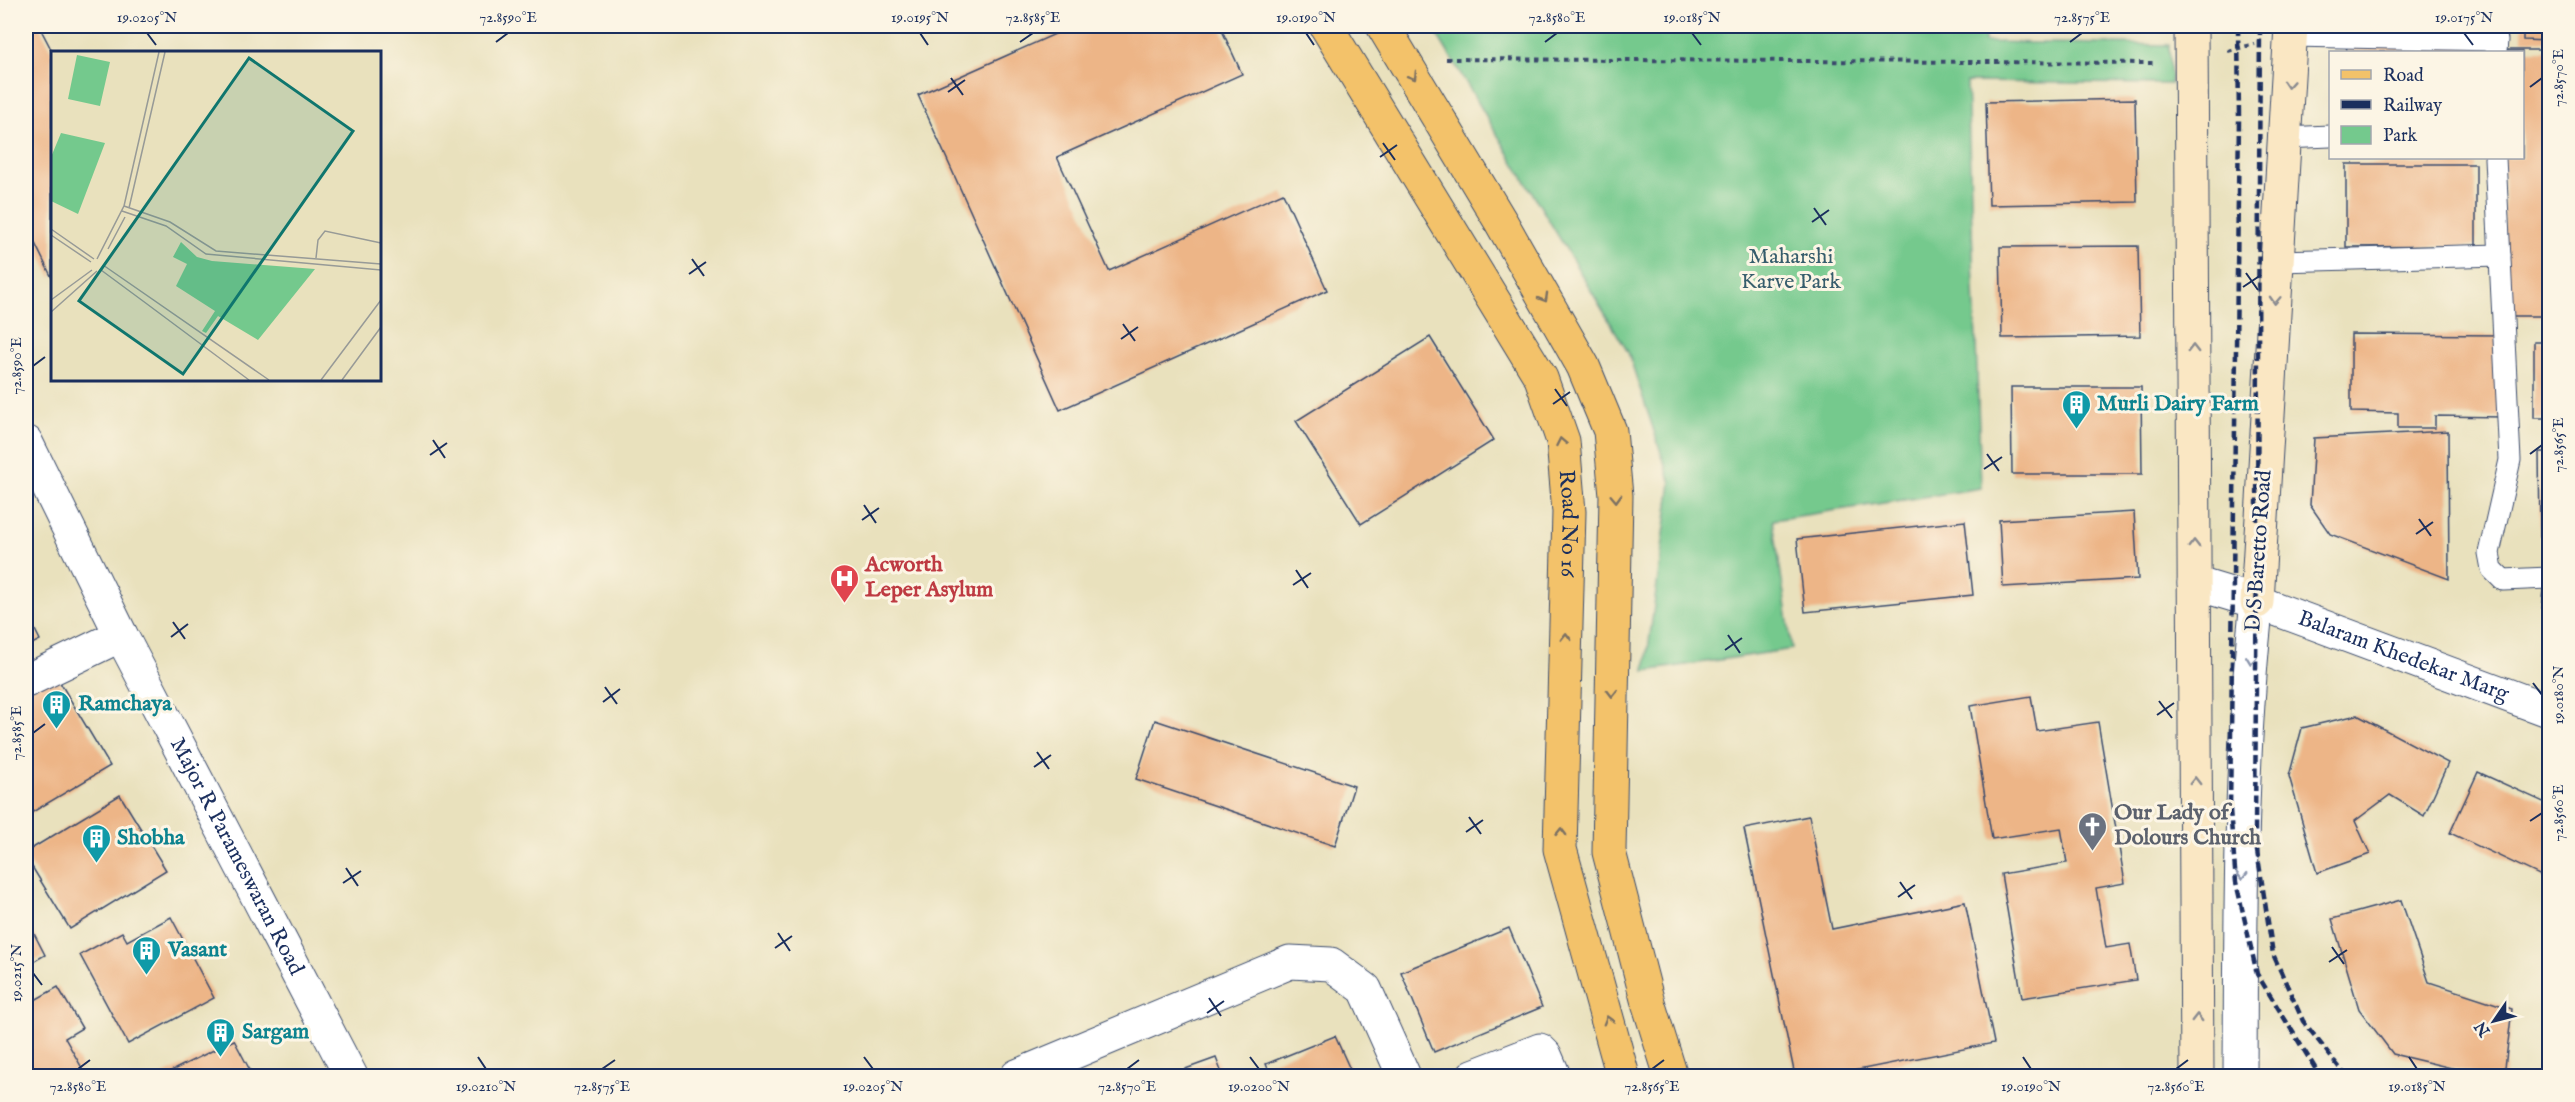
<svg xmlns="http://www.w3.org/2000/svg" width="2575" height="1102" font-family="'IM FELL English',serif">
  <rect width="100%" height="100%" fill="#fcf5e5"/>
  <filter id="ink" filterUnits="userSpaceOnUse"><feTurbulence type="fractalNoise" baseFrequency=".0167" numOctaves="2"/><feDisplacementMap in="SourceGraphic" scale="12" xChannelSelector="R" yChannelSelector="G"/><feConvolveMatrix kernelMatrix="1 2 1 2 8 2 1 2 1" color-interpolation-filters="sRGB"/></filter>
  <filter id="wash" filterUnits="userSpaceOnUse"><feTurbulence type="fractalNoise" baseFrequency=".008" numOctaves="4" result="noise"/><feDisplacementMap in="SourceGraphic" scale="24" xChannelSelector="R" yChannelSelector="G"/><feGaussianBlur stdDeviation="1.35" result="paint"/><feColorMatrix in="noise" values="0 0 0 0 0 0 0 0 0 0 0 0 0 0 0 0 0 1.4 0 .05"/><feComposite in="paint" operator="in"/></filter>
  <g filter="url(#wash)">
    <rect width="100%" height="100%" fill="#e9e1bd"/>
    <path fill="#74c98d" stroke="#487c76" stroke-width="1.5" d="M1432 26H1984L1985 42 2169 45 2171 84 1967 82 1981 488 1773 520 1792 649 1645 671 1671 483 1628 352Z"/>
    <g id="blocks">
      <g fill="#edb587">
        <path d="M26 26H39L52 51V278L26 225Z"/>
        <path d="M1073 26H1220L1242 74 1057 157 1109 271 1283 193 1327 290 1060 410 918 95Z"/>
        <path d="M2001 26H2068V27L2001 30Z"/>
        <path d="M2523 26H2550V41L2523 40Z"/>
        <path d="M2482 42V52H2347L2346 43Z"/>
        <path d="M2503 50H2550V316H2505L2504 158H2522V52H2503Z"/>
        <path d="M2135 99 2137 202 1989 205 1986 102Z"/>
        <path d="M2346 164H2476V246L2346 247Z"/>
        <path d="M2138 246 2140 336 2002 338 2000 247Z"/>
        <path d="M2351 334 2504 335V417L2435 416V428H2398V413L2351 412Z"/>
        <path d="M1430 337 1494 440 1361 524 1296 421Z"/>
        <rect x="2534" y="342" width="16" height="76"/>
        <path d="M2011 387H2141L2142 474H2012Z"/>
        <path d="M2448 431 2449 579 2330 534 2310 505 2314 438Z"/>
        <path d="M2539 452H2550V537H2540Z"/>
        <path d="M2134 512 2138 579 2003 587 1999 520Z"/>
        <path d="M1965 521 1973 595 1805 612 1797 539Z"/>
        <path d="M2545 580H2550L2549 632 2542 609Z"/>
        <path d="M26 612 40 640 26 647Z"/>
        <path d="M55 674 110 766 26 816V692Z"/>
        <path d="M2031 696 2037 731 2098 722 2125 883 2096 888 2106 948 2130 944 2136 980 2022 998 2001 874 2067 863 2061 828 1992 839 1970 706Z"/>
        <path d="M2357 715 2448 763 2424 816 2390 795 2355 821 2370 854 2317 873 2289 776 2302 728Z"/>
        <path d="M1155 720 1354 786 1335 846 1136 779Z"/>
        <path d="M2478 772 2550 805V880L2450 833Z"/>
        <path d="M120 795 166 870 70 929 26 857V852Z"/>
        <path d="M1809 816 1832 929 1965 902 1994 1043 1828 1076H1795L1744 829Z"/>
        <path d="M2401 900 2429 982 2512 1009 2504 1076H2485L2393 1054 2359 1009 2332 919Z"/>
        <path d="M171 917 214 998 128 1044 80 955 122 932 127 941Z"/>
        <path d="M26 918 45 955 26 966Z"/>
        <path d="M1509 928 1542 1007 1434 1052 1401 972Z"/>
        <path d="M58 987 82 1028 65 1038 82 1068 67 1076H26V1005Z"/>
        <path d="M1335 1036 1353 1076H1271L1266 1064Z"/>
        <path d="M234 1040 253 1076H161Z"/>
        <path d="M2549 1051 2550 1076H2540Z"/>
        <path d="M1216 1058 1223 1076H1166Z"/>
      </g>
    </g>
  </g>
  <g filter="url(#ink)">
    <use href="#blocks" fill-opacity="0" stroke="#3a4a6c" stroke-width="1.5"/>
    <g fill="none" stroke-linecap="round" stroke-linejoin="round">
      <defs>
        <g id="service">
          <path d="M2291 36 2497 40 2496 52"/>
          <path d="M2285 138 2330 136"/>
          <path d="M2495 158 2510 460 2489 553 2492 569 2503 580 2550 578"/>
          <path d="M2277 261 2500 255"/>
        </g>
        <g id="minor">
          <path id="s1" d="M26 442 121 635 351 1076"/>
          <path id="s2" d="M2194 583 2257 602 2550 711"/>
          <path d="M26 681 121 635"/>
          <path d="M1017 1076 1290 962 1331 964 1365 989 1404 1076"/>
          <path d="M1473 1076 1540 1050 1545 1055 1554 1076"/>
        </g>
        <path id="tertiary" d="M2240 1076C2241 918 2239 760 2257 602"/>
        <g id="secondary">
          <path d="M2191 26 2197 1076"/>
          <path d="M2257 602 2291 26"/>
        </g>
        <g id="primary">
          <path id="s3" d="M1326 26 1541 378 1563 441 1569 512 1560 849 1623 1076"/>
          <path d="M1383 26 1501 222 1583 366 1610 431 1616 496 1609 852 1647 999 1671 1076"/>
        </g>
      </defs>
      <use href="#service" stroke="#3a4a6c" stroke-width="23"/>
      <use href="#minor" stroke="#3a4a6c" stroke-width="35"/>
      <use href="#tertiary" stroke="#3a4a6c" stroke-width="35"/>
      <use href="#secondary" stroke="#3a4a6c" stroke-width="35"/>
      <use href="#primary" stroke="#3a4a6c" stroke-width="35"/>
      <g stroke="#3a4a6c" stroke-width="4" stroke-dasharray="4.5 4.5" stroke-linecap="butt">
        <path d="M2228 51 2255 44"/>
        <path d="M1446 59 2155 63"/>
      </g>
      <use href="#service" stroke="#fff" stroke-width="21"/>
      <use href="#minor" stroke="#fff" stroke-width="33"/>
      <use href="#tertiary" stroke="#fff" stroke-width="33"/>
      <use href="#secondary" stroke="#fae7c3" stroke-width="33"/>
      <use href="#primary" stroke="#f3c26a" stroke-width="33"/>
      <g stroke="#1b2f5e" stroke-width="4.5" stroke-dasharray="9 4.5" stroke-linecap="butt">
        <path d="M2238 26 2239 119 2230 810 2236 882 2257 974 2320 1076"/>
        <path d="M2260 26 2255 838 2273 954 2303 1021 2346 1076"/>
      </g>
    </g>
    <defs><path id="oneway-chevron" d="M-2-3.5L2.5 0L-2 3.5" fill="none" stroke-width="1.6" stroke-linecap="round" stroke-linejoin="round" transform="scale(1.5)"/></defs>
    <g stroke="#7c7163">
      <use href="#oneway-chevron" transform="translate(1413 76) rotate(59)"/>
      <use href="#oneway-chevron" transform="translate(1544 298) rotate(60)"/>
      <use href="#oneway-chevron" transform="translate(1561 442) rotate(-101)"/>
      <use href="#oneway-chevron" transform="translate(1616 498) rotate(88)"/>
      <use href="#oneway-chevron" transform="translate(1566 637) rotate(-89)"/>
      <use href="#oneway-chevron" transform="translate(1612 693) rotate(91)"/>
      <use href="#oneway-chevron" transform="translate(1561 832) rotate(-89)"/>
      <use href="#oneway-chevron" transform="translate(1608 1020) rotate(-106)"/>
    </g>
    <g stroke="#8a8b90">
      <use href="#oneway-chevron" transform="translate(2288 84) rotate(94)"/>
      <use href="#oneway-chevron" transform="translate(2275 300) rotate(93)"/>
      <use href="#oneway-chevron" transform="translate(2193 349) rotate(-90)"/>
      <use href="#oneway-chevron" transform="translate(2194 544) rotate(-90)"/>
      <use href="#oneway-chevron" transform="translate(2195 781) rotate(-90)"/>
      <use href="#oneway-chevron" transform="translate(2197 1018) rotate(-90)"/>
    </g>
    <g stroke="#8d97ae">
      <use href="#oneway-chevron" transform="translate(2251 660) rotate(97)"/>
      <use href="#oneway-chevron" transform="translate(2242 876) rotate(91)"/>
    </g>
  </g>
  <path fill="none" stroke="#1b2f5e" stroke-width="2" d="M147 33 156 45M920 33 928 45M1306 33 1314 45M1692 33 1701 45M2464 33 2473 45M496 42 508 33M1020 42 1033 33M1545 42 1557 33M2070 42 2082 33M951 78 963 95M2530 87 2542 78M948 92 965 80M1383 143 1395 160M1380 157 1397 145M1814 208 1826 225M1812 222 1829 210M692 259 704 276M2246 273 2258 290M689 274 706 262M2243 287 2261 275M1123 324 1135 341M1121 339 1138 327M33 366 45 357M1555 389 1567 406M1553 404 1570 392M433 440 445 458M1987 454 1999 471M2530 454 2542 445M430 455 447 443M1984 469 2002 457M864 505 876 523M2419 519 2431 536M862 520 879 508M2416 534 2433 522M1296 570 1308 588M1293 585 1311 573M173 622 185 639M1728 635 1740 653M171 637 188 624M1725 650 1742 638M2533 683 2542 695M605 687 617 704M2159 701 2172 718M603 702 620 689M2157 715 2174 703M33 733 45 724M1037 752 1049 769M1034 767 1051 755M1469 817 1481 834M2530 821 2542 813M1466 832 1483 820M346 868 358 886M1900 882 1912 899M343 883 361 871M1898 897 1915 885M778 933 790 951M2332 947 2344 964M775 948 792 936M2329 962 2347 950M33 973 42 985M1209 998 1221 1016M1207 1013 1224 1001M478 1057 486 1069M864 1057 873 1069M1250 1057 1259 1069M2023 1057 2031 1069M2409 1057 2417 1069M78 1069 90 1060M602 1069 615 1060M1127 1069 1139 1060M1652 1069 1664 1060M2176 1069 2188 1060"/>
  <defs>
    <symbol id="building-pin" viewBox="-11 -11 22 30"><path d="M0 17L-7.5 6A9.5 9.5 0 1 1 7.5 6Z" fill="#0f9aa8" stroke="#fcf5e5"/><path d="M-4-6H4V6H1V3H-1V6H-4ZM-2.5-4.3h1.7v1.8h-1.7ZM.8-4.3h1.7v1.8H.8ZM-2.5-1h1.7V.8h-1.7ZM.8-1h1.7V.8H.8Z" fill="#fff"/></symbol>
    <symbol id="hospital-pin" viewBox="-11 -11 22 30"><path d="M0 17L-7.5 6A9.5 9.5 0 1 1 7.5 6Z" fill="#e0444e" stroke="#fcf5e5"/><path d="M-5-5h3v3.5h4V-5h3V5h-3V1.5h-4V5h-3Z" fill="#fff"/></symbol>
    <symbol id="church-pin" viewBox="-11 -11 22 30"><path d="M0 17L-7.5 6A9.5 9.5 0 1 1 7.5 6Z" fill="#6b7280" stroke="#fcf5e5"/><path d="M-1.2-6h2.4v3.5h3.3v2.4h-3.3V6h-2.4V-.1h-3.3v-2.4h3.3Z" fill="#fff"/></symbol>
  </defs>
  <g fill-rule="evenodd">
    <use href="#building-pin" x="2060" y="388" width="33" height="45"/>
    <use href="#hospital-pin" x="828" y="562" width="33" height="45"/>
    <use href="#building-pin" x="40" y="688" width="33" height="45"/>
    <use href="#church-pin" x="2076" y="810" width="33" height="45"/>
    <use href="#building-pin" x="80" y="822" width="33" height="45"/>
    <use href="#building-pin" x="130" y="934" width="33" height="45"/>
    <use href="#building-pin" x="204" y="1016" width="33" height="45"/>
  </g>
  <g text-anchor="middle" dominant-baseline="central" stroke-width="6" stroke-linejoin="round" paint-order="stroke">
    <g font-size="22" fill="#365d6c" stroke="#fcf5e5">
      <text x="1791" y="257">Maharshi<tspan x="1791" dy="25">Karve Park</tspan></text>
    </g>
    <g font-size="22" font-weight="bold" fill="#0d838f" stroke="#fcf5e5" text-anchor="start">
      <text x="2097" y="404">Murli Dairy Farm</text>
      <text x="78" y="704">Ramchaya</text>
      <text x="117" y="838">Shobha</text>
      <text x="168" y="950">Vasant</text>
      <text x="242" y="1032">Sargam</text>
    </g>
    <g font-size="22" fill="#1b2f5e" stroke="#fcf5e5">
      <text stroke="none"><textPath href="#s3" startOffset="562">Road No 16</textPath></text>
      <text transform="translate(2259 551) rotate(-86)">D S Baretto Road</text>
      <text stroke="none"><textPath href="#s2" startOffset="222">Balaram Khedekar Marg</textPath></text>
      <text stroke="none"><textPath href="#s1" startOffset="465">Major R Parameswaran Road</textPath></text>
    </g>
    <g font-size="22" font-weight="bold" fill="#be3a42" stroke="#fcf5e5" text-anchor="start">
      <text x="865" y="565">Acworth<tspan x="865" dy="25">Leper Asylum</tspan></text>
    </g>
    <g font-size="22" font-weight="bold" fill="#5b616d" stroke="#fcf5e5" text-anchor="start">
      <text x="2114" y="813">Our Lady of<tspan x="2114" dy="25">Dolours Church</tspan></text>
    </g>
  </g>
  <g transform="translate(51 51)">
    <rect width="330" height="330" fill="#e9e1bd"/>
    <path d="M26 4 59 11 49 55 17 48ZM10 82 54 92 27 163 0 150V106ZM130 191 146 206 161 210 264 218 207 289 167 265 155 282 151 280 164 260 125 235 136 213 122 206Z" fill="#74c98d"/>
    <path fill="none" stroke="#979a97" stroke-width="1.5" d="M73 155 108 1M78 157 114 1M71 160 115 175 155 203 330 219M0 178 43 208M0 184 40 211M57 198 74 166M265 207 267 189 274 180 330 192M46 208 73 155 119 171 165 200 330 213M52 214 218 329M50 219 96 253M0 249 41 219M96 253 198 329M0 261 46 220M270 329 330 249M291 329 330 276"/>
    <path fill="#0f766e" fill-opacity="0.15" stroke="#0f766e" stroke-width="3" d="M198 7 302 80 132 323 28 250Z"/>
    <rect width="330" height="330" fill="none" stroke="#1b2f5e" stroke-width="3"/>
  </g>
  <rect width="2575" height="1102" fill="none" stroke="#fcf5e5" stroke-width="66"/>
  <rect x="2329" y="51" width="195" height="108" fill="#fcf5e5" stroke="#a2a6af" stroke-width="1.5"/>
  <rect x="2341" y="70" width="30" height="9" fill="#f3c26a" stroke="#a2a6af" stroke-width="1.5"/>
  <text x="2383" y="81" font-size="18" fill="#1b2f5e">Road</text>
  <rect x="2341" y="100" width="30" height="9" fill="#1b2f5e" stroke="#a2a6af" stroke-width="1.5"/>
  <text x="2383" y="111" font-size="18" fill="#1b2f5e">Railway</text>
  <rect x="2341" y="126" width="30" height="18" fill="#74c98d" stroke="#a2a6af" stroke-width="1.5"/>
  <text x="2383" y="141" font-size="18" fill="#1b2f5e">Park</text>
  <g transform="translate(2494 1021) rotate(235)" stroke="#fcf5e5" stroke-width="4.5" paint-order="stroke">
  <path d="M0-4.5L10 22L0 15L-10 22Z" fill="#1b2f5e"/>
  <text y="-9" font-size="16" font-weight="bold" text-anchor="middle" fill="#1b2f5e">N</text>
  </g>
  <rect x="33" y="33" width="2509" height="1036" fill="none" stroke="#1b2f5e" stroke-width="2"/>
  <g font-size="15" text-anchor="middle" fill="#1b2f5e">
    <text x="147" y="22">19.0205°N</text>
    <text x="508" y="22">72.8590°E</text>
    <text x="920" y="22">19.0195°N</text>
    <text x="1033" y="22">72.8585°E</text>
    <text x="1306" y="22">19.0190°N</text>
    <text x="1557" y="22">72.8580°E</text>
    <text x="1692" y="22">19.0185°N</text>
    <text x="2082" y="22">72.8575°E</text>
    <text x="2464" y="22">19.0175°N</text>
    <text transform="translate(2558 78) rotate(-90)" y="5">72.8570°E</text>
    <text transform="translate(16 366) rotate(-90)" y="5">72.8590°E</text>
    <text transform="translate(2558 445) rotate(-90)" y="5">72.8565°E</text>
    <text transform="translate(2558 695) rotate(-90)" y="5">19.0180°N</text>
    <text transform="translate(16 733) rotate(-90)" y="5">72.8585°E</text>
    <text transform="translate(2558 813) rotate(-90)" y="5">72.8560°E</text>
    <text transform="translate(16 973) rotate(-90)" y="5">19.0215°N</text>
    <text x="78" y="1091">72.8580°E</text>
    <text x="486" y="1091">19.0210°N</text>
    <text x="602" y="1091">72.8575°E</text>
    <text x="873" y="1091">19.0205°N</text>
    <text x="1127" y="1091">72.8570°E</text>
    <text x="1259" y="1091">19.0200°N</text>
    <text x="1652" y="1091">72.8565°E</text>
    <text x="2031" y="1091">19.0190°N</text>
    <text x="2176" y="1091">72.8560°E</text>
    <text x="2417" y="1091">19.0185°N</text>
  </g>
</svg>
